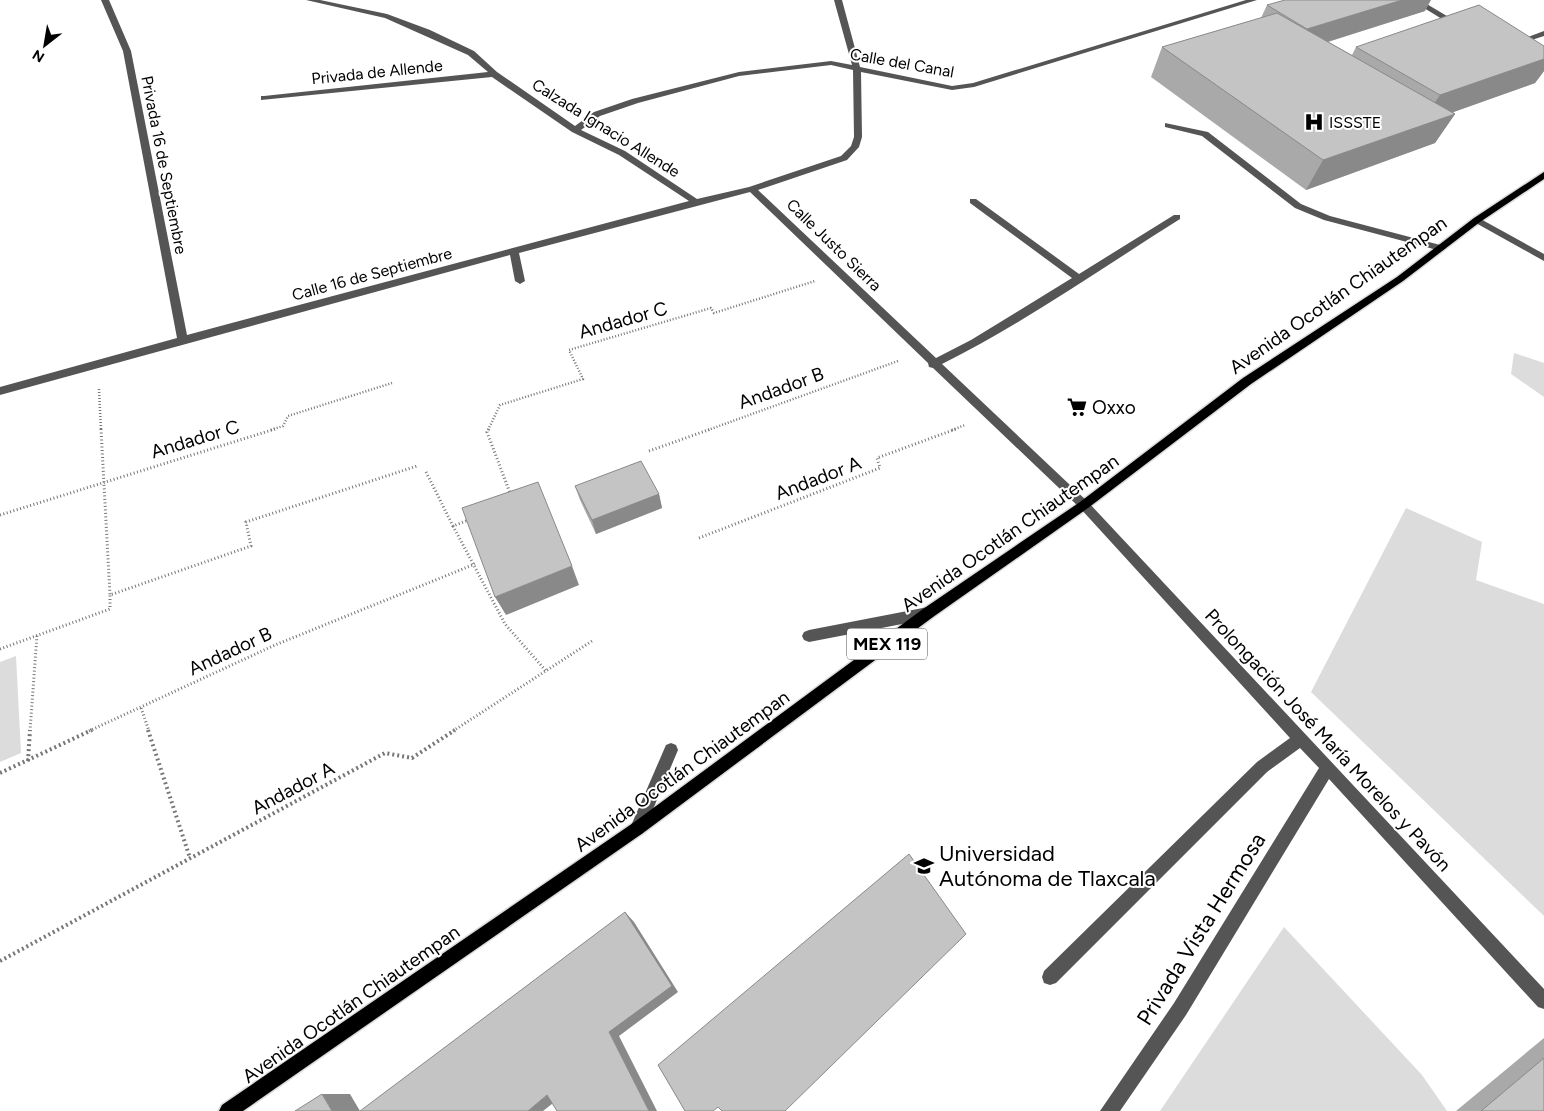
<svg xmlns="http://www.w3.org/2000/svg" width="1544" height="1111" font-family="Figtree,sans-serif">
  <rect width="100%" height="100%" fill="#fff"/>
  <g fill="#dcdcdc">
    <path d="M1514 353 1544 363V397L1511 374Z"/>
    <path d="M1406 508 1482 542 1476 580 1544 604V916L1311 692Z"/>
    <path d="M16 656 21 753 0 762V662Z"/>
    <path d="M1284 927 1422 1075 1447 1111H1160Z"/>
  </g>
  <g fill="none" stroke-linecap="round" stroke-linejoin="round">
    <defs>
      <path id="major" d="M1544 172V179L1480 222 1403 281 1251 384 1088 508 933 617 643 833 243 1111H219L222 1105 633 823 923 609 1080 502 1243 378 1397 277 1474 218Z"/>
    </defs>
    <use href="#major" stroke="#dbdbdb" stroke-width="3"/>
    <g stroke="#777" stroke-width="2.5" stroke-dasharray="1 2" stroke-linecap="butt">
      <path d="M99 389 101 430"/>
      <path d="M271 430 283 426 288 416 392 383"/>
      <path d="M488 430 500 405 583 379 569 350 711 308 714 313 815 281"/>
      <path d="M708 430 898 361"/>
      <path d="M952 430 965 425"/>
    </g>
    <g stroke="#777" stroke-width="3" stroke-dasharray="1 2.5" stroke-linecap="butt">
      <path d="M101 429 110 595"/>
      <path d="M489 429 487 432 510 493"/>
      <path d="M649 451 711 429"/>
      <path d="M426 472 453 526 471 519"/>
      <path d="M0 515 275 429"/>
      <path d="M453 526 505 624 546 671"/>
      <path d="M699 538 880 468 877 458 956 429"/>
      <path d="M0 649 110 609V595L251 546 246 522 417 466"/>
      <path d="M141 708 149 731"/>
      <path d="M30 731 37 635"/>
      <path d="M89 731 275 645 475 564"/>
      <path d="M453 731 592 641"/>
    </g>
    <g stroke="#777" stroke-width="4" stroke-dasharray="2 3" stroke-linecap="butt">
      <path d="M148 730 190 858"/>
      <path d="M28 761 30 730"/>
      <path d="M0 773 92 730"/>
      <path d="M0 961 385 753 412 758 455 730"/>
    </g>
    <g fill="#555" fill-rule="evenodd">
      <path d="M101 0H109L131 51 187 335 689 201 619 155 572 132 492 77 261 100V96H264L488 72 468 55 385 18 306 0H320L387 14 430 30 474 51 497 72 575 126 594 112 632 99 739 72 831 61 852 65 834 0H842L860 67 952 86 973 83 1246 0H1257L974 87 952 90 861 72 862 137 859 147 847 160 758 190 936 358 971 340 1072 278 970 203V199H976L1079 274 1174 215H1180V219C1102 268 1026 322 942 364L1088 502 1544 989V1009L1538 1007 1329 779 1186 1015 1120 1111H1100L1174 1003 1319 768 1300 748 1267 772 1056 983 1050 985 1044 983 1042 977 1044 971 1257 762 1290 738 1080 508 933 368 929 367 928 363 750 192 519 253 525 281 520 284 515 281 510 255 0 395V387L177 338 123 51ZM831 65 853 70 854 137 851 146 841 156 749 187 697 199 625 151 581 130 600 116 638 103 739 76Z"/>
      <path d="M1411 0H1420L1462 25 1455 27Z"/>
      <path d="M1544 31V36L1516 45 1512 43Z"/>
      <path d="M1165 123 1208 132 1301 204 1330 216 1444 246 1446 248 1441 251 1324 220 1295 208 1202 136 1165 127Z"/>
      <path d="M1477 217 1544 254V261L1474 222 1472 220Z"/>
      <path d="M928 607 933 609 935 613 933 617 928 619 809 642 804 640 802 636 804 632 809 630Z"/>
      <path d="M671 743 676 745 678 750 643 833 638 836 633 833 630 828 666 745Z"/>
    </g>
    <use href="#major" fill="#000" fill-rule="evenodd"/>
  </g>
  <g fill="#a9a9a9">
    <path d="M1267 5 1425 11 1328 42 1352 55 1356 47 1544 46V71L1535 83 1453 112 1455 114 1435 143 1306 190 1151 77 1162 47 1261 18Z"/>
    <path d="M575 486 659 494 662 508 596 534 580 500Z"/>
    <path d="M1544 1038V1111H1456Z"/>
  </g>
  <g fill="#898989">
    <path d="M1402 0H1431L1425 11 1295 52 1307 29Z"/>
    <path d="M1544 59V71L1535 83 1420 124 1440 95Z"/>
    <path d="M1455 114 1435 143 1306 190 1323 160Z"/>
    <path d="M659 494 662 508 596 534 592 520Z"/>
    <path d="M572 566 579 585 506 615 495 597Z"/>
    <path d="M625 912 634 922 678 992 619 1036 657 1111H649L609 1032Z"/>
    <path d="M322 1094H350L360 1111H332Z"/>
    <path d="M547 1095 562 1096 543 1111H528Z"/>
  </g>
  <g fill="#c4c4c4" stroke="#898989">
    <path d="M1285 0H1402L1307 29 1267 5Z"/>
    <path d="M1479 5 1544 46V59L1440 95 1356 47Z"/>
    <path d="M1277 13 1455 114 1323 160 1162 47Z"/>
    <path d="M641 461 659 494 592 520 575 486Z"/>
    <path d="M538 482 572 566 495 597 462 508Z"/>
    <path d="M909 854 966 934 785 1111H722L718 1107 713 1111H685L658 1065Z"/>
    <path d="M625 912 672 986 609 1032 649 1111H557L547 1095 528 1111H360Z"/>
    <path d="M1544 1058V1111H1481Z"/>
    <path d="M322 1094 332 1111H295Z"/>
  </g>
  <defs>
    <symbol id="hospital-bare" viewBox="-9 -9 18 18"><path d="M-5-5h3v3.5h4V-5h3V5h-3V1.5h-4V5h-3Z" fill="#000" stroke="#fff" stroke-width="2.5" paint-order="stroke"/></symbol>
    <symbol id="supermarket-bare" viewBox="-9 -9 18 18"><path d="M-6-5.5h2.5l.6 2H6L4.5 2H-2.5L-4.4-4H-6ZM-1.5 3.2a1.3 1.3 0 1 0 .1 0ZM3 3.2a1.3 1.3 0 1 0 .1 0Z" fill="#000" stroke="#fff" stroke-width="2.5" paint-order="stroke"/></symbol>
    <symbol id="university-bare" viewBox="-9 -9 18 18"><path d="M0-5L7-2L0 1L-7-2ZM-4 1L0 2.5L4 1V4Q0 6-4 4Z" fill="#000" stroke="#fff" stroke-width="2.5" paint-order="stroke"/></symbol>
  </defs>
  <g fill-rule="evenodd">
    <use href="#hospital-bare" x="1300" y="108" width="28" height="28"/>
    <use href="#supermarket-bare" x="1063" y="393" width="28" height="28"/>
    <use href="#university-bare" x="910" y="852" width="28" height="28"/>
  </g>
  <g text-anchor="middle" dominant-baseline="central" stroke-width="4" stroke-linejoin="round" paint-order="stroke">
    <g font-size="16" fill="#000" stroke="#fff">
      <text transform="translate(902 63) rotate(10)">Calle del Canal</text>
      <text transform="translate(377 72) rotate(-6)">Privada de Allende</text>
      <text transform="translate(606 128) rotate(32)">Calzada Ignacio Allende</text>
      <text transform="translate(164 165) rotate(79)">Privada 16 de Septiembre</text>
      <text transform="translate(834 245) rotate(44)">Calle Justo Sierra</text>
      <text transform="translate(372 274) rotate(-15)">Calle 16 de Septiembre</text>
    </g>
    <g font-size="16" fill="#000" stroke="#fff" text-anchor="start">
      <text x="1329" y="122">ISSSTE</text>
    </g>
    <rect fill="#fff" stroke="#4c4c4c" stroke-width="1" x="847" y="628.5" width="80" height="31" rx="4"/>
    <g font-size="18" font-weight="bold" fill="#000">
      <text x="887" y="644">MEX 119</text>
    </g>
    <g font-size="19" fill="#000" stroke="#fff">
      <text transform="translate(1338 295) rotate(-35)">Avenida Ocotlán Chiautempan</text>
      <text transform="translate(623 320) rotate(-16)">Andador C</text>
      <text transform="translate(781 388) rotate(-20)">Andador B</text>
      <text transform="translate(195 439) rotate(-17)">Andador C</text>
      <text transform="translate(818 478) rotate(-21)">Andador A</text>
      <text transform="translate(1010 533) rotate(-35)">Avenida Ocotlán Chiautempan</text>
      <text transform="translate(230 651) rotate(-25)">Andador B</text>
      <text transform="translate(1328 740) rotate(47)">Prolongación José María Morelos y Pavón</text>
      <text transform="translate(682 771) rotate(-36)">Avenida Ocotlán Chiautempan</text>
      <text transform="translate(293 788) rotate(-28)">Andador A</text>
      <text transform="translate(351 1004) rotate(-35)">Avenida Ocotlán Chiautempan</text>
    </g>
    <g font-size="19" fill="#000" stroke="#fff" text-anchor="start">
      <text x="1092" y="407">Oxxo</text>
    </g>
    <g font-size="22" fill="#000" stroke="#fff" text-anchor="start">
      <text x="939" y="853">Universidad<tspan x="939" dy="25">Autónoma de Tlaxcala</tspan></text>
    </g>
    <g font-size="22" fill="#000" stroke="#fff">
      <text transform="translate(1201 929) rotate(-58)">Privada Vista Hermosa</text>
    </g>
  </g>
  <g transform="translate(45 45) rotate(211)" stroke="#ffffff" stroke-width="4" paint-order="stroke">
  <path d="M0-4L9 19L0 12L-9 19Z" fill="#000000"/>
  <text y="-8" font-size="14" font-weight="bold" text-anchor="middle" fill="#000000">N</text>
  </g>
</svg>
